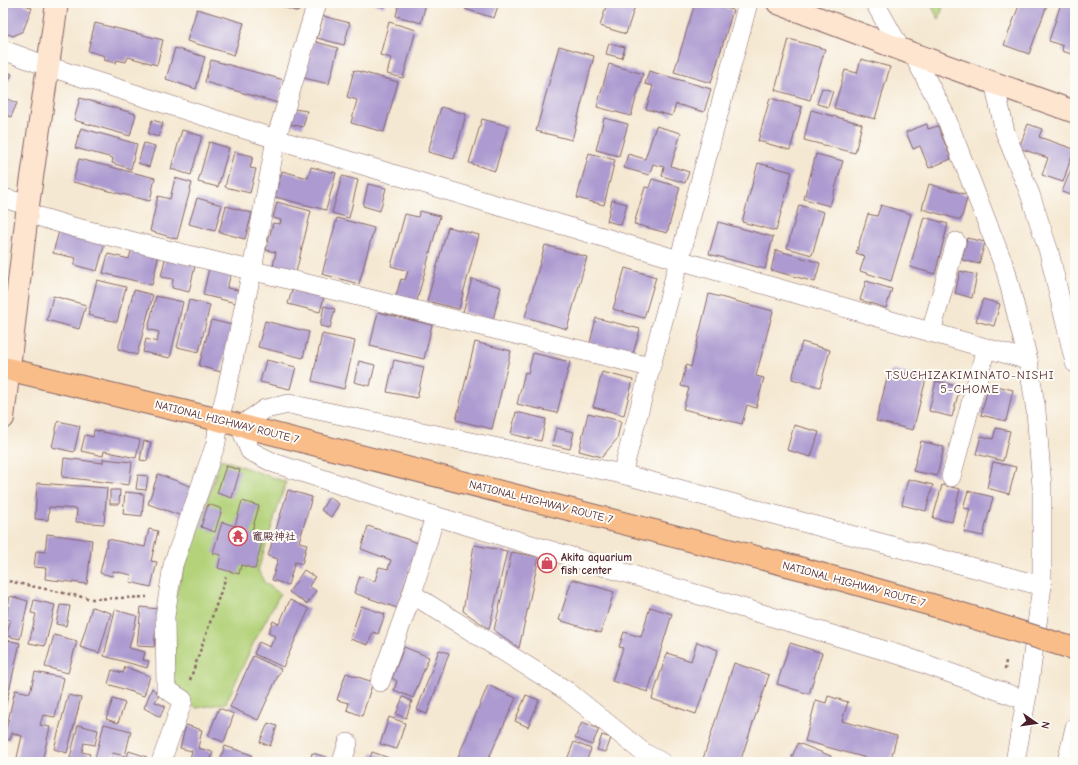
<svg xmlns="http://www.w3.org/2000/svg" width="1078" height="765" font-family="'Comic Neue','Klee One',sans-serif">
  <rect width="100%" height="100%" fill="#fdfcf7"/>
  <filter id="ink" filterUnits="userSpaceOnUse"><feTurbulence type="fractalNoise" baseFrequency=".025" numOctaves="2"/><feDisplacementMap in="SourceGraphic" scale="8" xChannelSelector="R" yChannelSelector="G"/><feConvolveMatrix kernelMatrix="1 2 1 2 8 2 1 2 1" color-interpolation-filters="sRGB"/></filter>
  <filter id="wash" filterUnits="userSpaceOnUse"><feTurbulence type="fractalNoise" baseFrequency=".012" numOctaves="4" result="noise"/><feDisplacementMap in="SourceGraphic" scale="16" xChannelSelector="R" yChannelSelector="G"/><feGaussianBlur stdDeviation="0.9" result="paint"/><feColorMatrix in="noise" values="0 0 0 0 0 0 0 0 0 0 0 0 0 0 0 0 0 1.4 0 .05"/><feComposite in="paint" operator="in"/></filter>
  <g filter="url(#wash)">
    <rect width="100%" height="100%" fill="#f5e8d2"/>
    <g fill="#b3d279" stroke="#7e7852">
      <path d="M930 3H944L939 20Z"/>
      <path d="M221 459 286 482 258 570 264 582 280 594 253 644 226 703 197 708 166 689 165 625Z"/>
    </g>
    <g id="blocks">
      <g fill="#ac9ad0">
        <path d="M3 3H22L32 8 23 31 13 36 3 32Z"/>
        <path d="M272 3H309L307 10 300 7 298 12Z"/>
        <path d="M371 3H385L384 7Z"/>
        <path d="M399 3H426L421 23 396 16Z"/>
        <path d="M447 3H459L458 7Z"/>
        <path d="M467 3H499L494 18 465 9Z"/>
        <path d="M607 3H636L626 34 600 26Z"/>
        <path d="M695 3H708L733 10 711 83 674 72Z"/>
        <path d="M1020 3H1041L1047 5 1029 54 1004 45Z"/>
        <path d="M1061 3H1075V55L1062 51 1063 46 1049 41Z"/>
        <path d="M197 9 244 23 234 55 187 41Z"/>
        <path d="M323 16 350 23 344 45 317 38Z"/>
        <path d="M389 22 416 30 403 78 387 74 391 58 380 55Z"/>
        <path d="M95 23 163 40 157 65 128 57 126 62 117 60 116 63 104 60 105 56 88 51Z"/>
        <path d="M789 39 825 49 810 100 775 90Z"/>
        <path d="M313 41 338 48 329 84 304 78Z"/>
        <path d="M609 43 625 47 622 58 606 54Z"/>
        <path d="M559 46 594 56 572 140 536 131Z"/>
        <path d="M175 48 205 57 196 89 166 79Z"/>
        <path d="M861 59 890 67 875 119 834 108 845 70 857 73Z"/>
        <path d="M211 60 284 80 278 103 205 82Z"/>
        <path d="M609 64 643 74 631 116 597 107Z"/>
        <path d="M3 70 12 74 3 93Z"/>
        <path d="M354 70 398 82 384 132 351 123 357 100 347 97Z"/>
        <path d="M649 71 711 89 704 112 676 104 672 116 646 109 653 86 645 84Z"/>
        <path d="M822 88 833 91 828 107 817 104Z"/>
        <path d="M3 97 17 103 11 117 3 114Z"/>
        <path d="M80 98 136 114 130 136 74 120Z"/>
        <path d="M770 98 802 107 790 150 758 141Z"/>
        <path d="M441 107 466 114 454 159 428 152Z"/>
        <path d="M294 109 307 111 303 127 290 124Z"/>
        <path d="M811 110 862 124 855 153 804 140Z"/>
        <path d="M604 118 628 124 619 156 596 150Z"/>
        <path d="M482 119 508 126 495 171 469 163Z"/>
        <path d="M152 120 163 123 159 137 148 134Z"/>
        <path d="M927 124 928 129 938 126 951 159 929 168 920 146 913 149 906 132Z"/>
        <path d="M1028 124 1042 129 1039 137 1074 149 1063 182 1042 175 1048 158 1019 148Z"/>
        <path d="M656 126 681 133 671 166 689 172 685 183 662 176 664 167 653 164 649 175 624 168 628 154 645 159Z"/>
        <path d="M81 128 137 144 131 169 112 163 113 158 75 148Z"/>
        <path d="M182 130 202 136 191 175 171 169Z"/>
        <path d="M209 142 229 148 218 187 198 182Z"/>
        <path d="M144 143 155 146 149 167 138 163Z"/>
        <path d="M234 152 253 156 250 168 256 169 250 193 225 187Z"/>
        <path d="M589 153 615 160 604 205 577 198Z"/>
        <path d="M816 154 843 161 830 206 804 199Z"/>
        <path d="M79 159 155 178 150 201 73 182Z"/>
        <path d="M1075 159V197L1062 192Z"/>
        <path d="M758 163 792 172 776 231 742 222Z"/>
        <path d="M311 167 336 173 326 210 275 197 282 171 308 178Z"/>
        <path d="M342 176 358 180 349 218 332 213Z"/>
        <path d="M175 178 192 183 177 239 150 231 158 196 170 199Z"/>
        <path d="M652 179 680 187 667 233 634 224 645 187 649 188Z"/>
        <path d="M368 184 386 188 380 211 363 206Z"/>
        <path d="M929 184 968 195 961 220 922 209Z"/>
        <path d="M197 198 222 205 215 231 189 224Z"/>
        <path d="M612 200 627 204 621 225 607 221Z"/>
        <path d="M277 202 311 211 296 272 273 266 276 252 266 250 273 223 280 224 281 220 273 218Z"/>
        <path d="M799 205 824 212 812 255 787 248Z"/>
        <path d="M881 205 911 214 891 281 860 271 865 256 856 253 868 214 877 216Z"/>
        <path d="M226 206 252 213 245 239 219 232Z"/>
        <path d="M420 211 440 216 416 304 395 299 401 279 405 280 408 271 391 266 405 214 418 217Z"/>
        <path d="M924 217 948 224 935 274 910 267Z"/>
        <path d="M337 218 374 228 359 284 322 274Z"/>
        <path d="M718 222 773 237 765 269 709 254Z"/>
        <path d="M448 227 479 235 459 309 427 301Z"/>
        <path d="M59 231 105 243 97 271 74 265 76 258 53 253Z"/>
        <path d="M967 238 985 242 979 264 962 260Z"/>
        <path d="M545 245 587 257 567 329 525 317Z"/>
        <path d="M132 247 159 254 152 285 103 273 108 254 129 259Z"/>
        <path d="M776 250 820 263 815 282 771 270Z"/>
        <path d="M165 259 195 266 189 292 172 288 173 279 161 277Z"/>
        <path d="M209 268 231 274 227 288 239 290 236 303 203 295Z"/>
        <path d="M625 268 656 277 644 318 613 309Z"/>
        <path d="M960 271 977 275 972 298 955 293Z"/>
        <path d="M472 279 501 287 493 320 463 312Z"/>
        <path d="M97 280 126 287 117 322 88 315Z"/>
        <path d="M866 281 892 289 886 308 860 300Z"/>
        <path d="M134 290 153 295 137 355 118 349Z"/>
        <path d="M292 290 324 297 320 312 288 304Z"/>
        <path d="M1075 291V305L1070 303Z"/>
        <path d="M709 294 773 311 756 376 764 378 756 408 747 405 742 424 683 409 689 388 681 386 686 365 691 367Z"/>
        <path d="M53 296 86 305 79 329 47 320Z"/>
        <path d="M156 296 183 302 170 358 143 352 146 339 157 342 159 332 148 329Z"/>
        <path d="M983 299 1000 304 994 326 976 321Z"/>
        <path d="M189 300 210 305 199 352 177 347Z"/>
        <path d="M324 306 335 309 330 328 320 326Z"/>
        <path d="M378 312 432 325 424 359 370 346Z"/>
        <path d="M596 318 640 329 633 354 590 343Z"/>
        <path d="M211 320 232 325 221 372 199 366Z"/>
        <path d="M265 321 309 332 303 358 258 347Z"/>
        <path d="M322 334 355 341 344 389 312 381Z"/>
        <path d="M475 342 511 351 492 429 456 420Z"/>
        <path d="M802 342 830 350 820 387 792 379Z"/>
        <path d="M533 353 570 362 557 413 517 404 525 372 528 373Z"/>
        <path d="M266 360 296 367 290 389 260 382Z"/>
        <path d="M394 360 424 367 417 398 387 392Z"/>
        <path d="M359 361 375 365 370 386 354 382Z"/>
        <path d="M892 370 926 379 913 430 876 421 888 375H890Z"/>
        <path d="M602 372 633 380 624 415 593 407Z"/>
        <path d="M936 381 960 387 952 417 929 411Z"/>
        <path d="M989 384 1013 390 1006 421 981 415Z"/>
        <path d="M516 412 546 419 541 441 511 434Z"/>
        <path d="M588 413 621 421 617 439 602 457 579 451Z"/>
        <path d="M58 421 80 426 74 452 52 447Z"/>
        <path d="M794 425 819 432 811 457 787 450Z"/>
        <path d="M556 428 574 432 570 449 552 445Z"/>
        <path d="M996 428 1010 431 1003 461 976 454 981 436 993 439Z"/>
        <path d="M94 430 140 440 136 458 104 451 103 456 81 451 85 435 93 437Z"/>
        <path d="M144 441 151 442 147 461 140 460Z"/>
        <path d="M921 441 944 447 937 476 913 471Z"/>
        <path d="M64 458 103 463V459L132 462 129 485 62 477Z"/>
        <path d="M993 462 1016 467 1009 494 987 488Z"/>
        <path d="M226 466 240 470 232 498 217 493Z"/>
        <path d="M158 474 193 487 182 516 148 504Z"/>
        <path d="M138 475 148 476 146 490 136 489Z"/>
        <path d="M908 479 933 485 926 511 902 505Z"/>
        <path d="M37 483 107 488 104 524 76 522 77 509 49 507 48 520 35 519Z"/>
        <path d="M942 485 960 489 952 522 933 518Z"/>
        <path d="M110 490H120L119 504H110Z"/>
        <path d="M288 490 312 497 299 542 307 544 302 564 295 562 288 585 272 580 278 559 268 556Z"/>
        <path d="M968 491 993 497 983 536 964 532 970 509 963 508Z"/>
        <path d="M125 492 144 494 142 516 123 514Z"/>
        <path d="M329 497 339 504 331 517 321 510Z"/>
        <path d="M242 501 259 506 251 534 263 538 255 569 241 565 239 574 218 568 221 555 213 553 222 522 235 526Z"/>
        <path d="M208 504 222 509 215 532 201 527Z"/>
        <path d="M368 526 418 543 397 608 354 593 360 576 375 581 379 567 388 569 391 560 361 549Z"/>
        <path d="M149 529 158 531 151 561 157 562 151 587 130 582 132 575 113 571 112 576 100 573 108 539 145 547Z"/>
        <path d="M47 534 92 540 87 584 45 579 46 568 34 567 36 551 45 552Z"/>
        <path d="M474 545 507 551 489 629 463 611Z"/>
        <path d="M512 552 539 557 519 648 494 630Z"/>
        <path d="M304 570 315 577 309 586 316 591 307 604 289 592Z"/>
        <path d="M572 579 614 592 601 633 559 620Z"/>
        <path d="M10 596 28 601 20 639 7 636 10 620 6 619Z"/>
        <path d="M34 600 55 605 45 646 29 643 36 614 31 613Z"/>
        <path d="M290 600 309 609 283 667 254 654 259 642 270 647 275 636 268 633 273 621 279 624Z"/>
        <path d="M60 605 70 606 66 626 56 624Z"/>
        <path d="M361 606 385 614 378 634 373 632 368 645 350 639Z"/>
        <path d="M92 607 111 613 99 653 80 647Z"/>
        <path d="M141 607 158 609 154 647 137 646Z"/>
        <path d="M650 607 672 614 648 692 612 681 623 648 619 647 624 632 641 637Z"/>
        <path d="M115 610 137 616 129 648 145 652 143 660 149 661 147 668 104 656Z"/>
        <path d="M54 635 77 641 68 673 45 667Z"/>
        <path d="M3 639 20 643 4 713H3Z"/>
        <path d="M697 642 718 650 696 714 652 699 667 653 691 661Z"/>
        <path d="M790 643 822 653 809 694 777 684Z"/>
        <path d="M404 647 429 657 413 698 394 690 397 681 392 678Z"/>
        <path d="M439 650 449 653 427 714 417 710Z"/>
        <path d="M253 656 281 669 258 720 230 707Z"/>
        <path d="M734 663 769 675 740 762H702Z"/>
        <path d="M125 667 150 676 144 696 108 684 112 670 123 673Z"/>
        <path d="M35 672 64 678 55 717 43 715 40 725 50 727 42 762H16L22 736 12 733 10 740 4 739 15 690 30 693Z"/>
        <path d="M346 673 373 682 362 716 347 710 349 703 337 700Z"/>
        <path d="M488 685 516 698 487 762H456Z"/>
        <path d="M152 688 159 695 155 702 165 706 160 717 144 708Z"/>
        <path d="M68 695 81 698 67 753 54 749Z"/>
        <path d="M526 695 539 700 528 727 515 721Z"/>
        <path d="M828 696 848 702 842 721 897 736 890 762H881L805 741 816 700 826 703Z"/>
        <path d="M403 697 412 701 406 718 396 714Z"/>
        <path d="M113 699 125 703 118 723 106 719Z"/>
        <path d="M219 708 234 714 224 742 208 736Z"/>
        <path d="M389 717 405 723 397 749 380 744Z"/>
        <path d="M582 722 599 729 592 745 575 738Z"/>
        <path d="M268 723 277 726 270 746 260 742Z"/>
        <path d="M104 724 131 731 125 756 113 753 111 762H94Z"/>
        <path d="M78 725 98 730 95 745 84 743 82 752 90 754 88 762H69Z"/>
        <path d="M186 725 202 730 198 748 213 752 210 762H189L192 751 180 748Z"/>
        <path d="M602 735 611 738 606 752 597 750Z"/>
        <path d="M574 742 591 749 586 762H566Z"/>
        <path d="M798 743 831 756 828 762H804L792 757Z"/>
        <path d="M225 746 252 755 249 762H219Z"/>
        <path d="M129 751 147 757 145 762H125Z"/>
        <path d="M372 752 392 759 391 762H369Z"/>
        <path d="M312 753 327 757 325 762H310Z"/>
        <path d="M50 758 63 761V762H49Z"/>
      </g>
    </g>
  </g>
  <g filter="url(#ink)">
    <use href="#blocks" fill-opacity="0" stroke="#866565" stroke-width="1"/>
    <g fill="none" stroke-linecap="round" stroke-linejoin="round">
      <defs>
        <g id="street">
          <path d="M875 3 901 50"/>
          <path d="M3 50 47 66 276 139 679 260 1028 360"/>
          <path d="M913 54 945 115 1006 271 1028 360 1036 411 1042 487V586L1029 684 1015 762"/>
          <path d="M994 82 1005 132 1030 194 1049 252 1075 363"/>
          <path d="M3 198 28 205"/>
          <path d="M27 213 73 227 650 367"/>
          <path d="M931 332 956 242"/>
          <path d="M622 474 748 3"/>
          <path d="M951 477 986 348"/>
          <path d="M435 516 412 594 567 691 644 753 661 762"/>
          <path d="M380 682 412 594"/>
          <path d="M1025 700 903 656 435 516 274 463 250 451 240 426 265 409 289 404 622 474 1042 586"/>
          <path d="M161 762 183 700 166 689 165 616 173 565 216 443 219 420 226 393 252 270 276 139 317 3"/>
          <path d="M342 762 348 743"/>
          <path d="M1067 762 1075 727"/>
        </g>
        <g id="secondary">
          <path d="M778 3 913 54 1075 112"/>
          <path d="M3 418 28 205 57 3"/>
        </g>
        <path id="highway" d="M3 368 219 420 803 569 946 609"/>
      </defs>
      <use href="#street" stroke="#866565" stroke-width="20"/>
      <use href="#secondary" stroke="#866565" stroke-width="24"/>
      <use href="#highway" stroke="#866565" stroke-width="24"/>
      <g stroke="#866565" stroke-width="2.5" stroke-dasharray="3 3" stroke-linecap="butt">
        <path d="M3 580 92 599 147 597"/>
        <path d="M1005 670 1006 660"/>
        <path d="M190 680 226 577"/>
      </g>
      <use href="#street" stroke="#fff" stroke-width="19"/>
      <use href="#secondary" stroke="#fde5d0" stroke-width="22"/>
      <use href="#highway" stroke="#f9bd89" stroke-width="22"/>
      <defs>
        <path id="highway-bridge" d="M946 609 1075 649"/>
      </defs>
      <use href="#highway-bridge" stroke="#866565" stroke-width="24" stroke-linecap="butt"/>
      <use href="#highway-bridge" stroke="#f9bd89" stroke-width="22"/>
    </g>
  </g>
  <defs>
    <symbol id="temple-ring" viewBox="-11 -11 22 22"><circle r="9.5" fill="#fdfcf7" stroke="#d1495b" stroke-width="1.5"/><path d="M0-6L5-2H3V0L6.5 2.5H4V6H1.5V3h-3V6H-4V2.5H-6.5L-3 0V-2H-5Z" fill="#d1495b"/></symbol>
    <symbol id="shop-ring" viewBox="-11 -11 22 22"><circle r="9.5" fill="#fdfcf7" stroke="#d1495b" stroke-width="1.5"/><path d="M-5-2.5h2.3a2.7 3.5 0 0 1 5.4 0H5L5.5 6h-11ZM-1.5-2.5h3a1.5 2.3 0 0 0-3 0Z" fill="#d1495b"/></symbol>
  </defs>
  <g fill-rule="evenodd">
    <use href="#temple-ring" x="227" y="525" width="22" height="22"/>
    <use href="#shop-ring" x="536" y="552" width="22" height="22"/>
  </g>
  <g text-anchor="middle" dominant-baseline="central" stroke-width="4" stroke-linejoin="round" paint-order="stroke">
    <g font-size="11" fill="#4a1f2b" stroke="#fdfcf7">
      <text transform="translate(227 422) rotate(14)">NATIONAL HIGHWAY ROUTE 7</text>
      <text transform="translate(541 502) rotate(14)">NATIONAL HIGHWAY ROUTE 7</text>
      <text transform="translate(854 584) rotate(15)">NATIONAL HIGHWAY ROUTE 7</text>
    </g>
    <g font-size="11" font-weight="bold" fill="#4a1f2b" stroke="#fdfcf7" text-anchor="start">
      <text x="252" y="536">竈殿神社</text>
      <text x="561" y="557">Akita aquarium<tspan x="561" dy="13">fish center</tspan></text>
    </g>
    <g font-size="12" letter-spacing="1" fill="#4a1f2b" stroke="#fdfcf7">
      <text x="970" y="375">TSUCHIZAKIMINATO-NISHI<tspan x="970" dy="14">5-CHOME</tspan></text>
    </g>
  </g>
  <rect width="1078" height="765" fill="none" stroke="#fdfcf7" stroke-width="16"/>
  <g transform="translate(1036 723) rotate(103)" stroke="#fdfcf7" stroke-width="3" paint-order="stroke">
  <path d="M0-3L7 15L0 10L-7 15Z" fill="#4a1f2b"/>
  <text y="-6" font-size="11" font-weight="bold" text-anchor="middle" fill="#4a1f2b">N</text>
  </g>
</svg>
